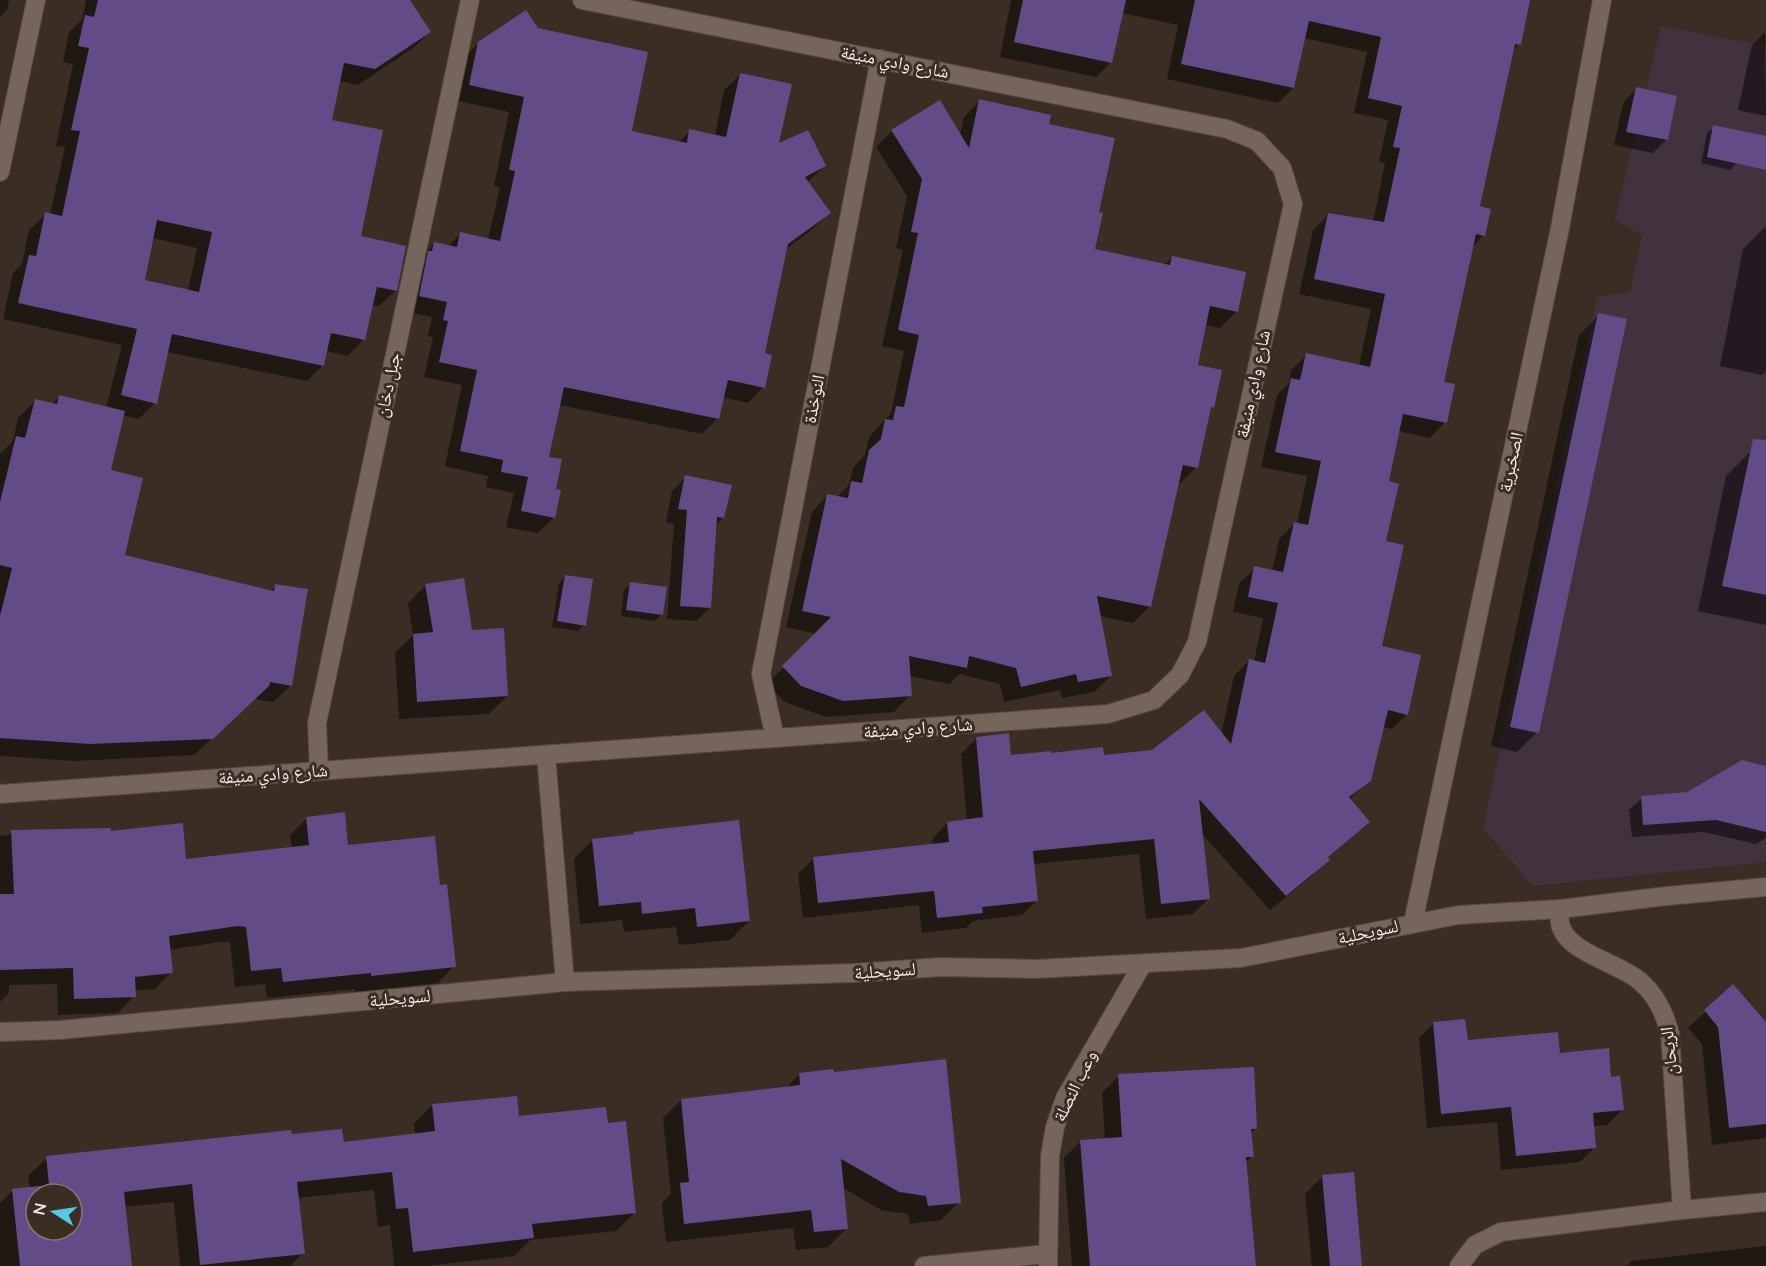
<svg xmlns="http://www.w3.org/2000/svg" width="1766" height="1266" font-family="'Nunito Sans','Noto Naskh Arabic',sans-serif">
  <rect width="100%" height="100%" fill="#3b2d24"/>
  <path fill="#42323e" d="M1661 26 1766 46V862L1533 886 1483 828 1597 297 1630 292 1642 235 1615 220Z"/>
  <g fill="#0007" fill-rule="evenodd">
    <path d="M0 0H9L7 10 0 17Z"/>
    <path d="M86 0H409L430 32 413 48 358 85 339 81 330 121 359 237 396 290 379 306 371 305 364 339 348 356 326 351 323 365 307 381 167 352 155 403 139 419 122 415 109 471 123 556 270 592 275 586 291 685 273 702 254 699 194 755 74 761 0 756V454L13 441 18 418 35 401 51 405 59 397 106 408 122 345 3 319 13 273 22 264 29 230 46 214 50 215 65 147 56 146 73 64 63 62 69 32 82 20ZM152 238 197 248 188 291 143 281Z"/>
    <path d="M1011 0H1529L1519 44 1511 52 1478 208 1484 235 1471 248 1442 383 1445 422 1430 438 1398 431 1387 483 1380 647 1407 714 1392 729 1382 727 1369 780 1349 800 1368 822 1327 858 1313 875 1270 910 1202 834 1209 898 1193 914 1146 919 1139 854 1033 864 1037 900 1022 915 973 921 966 928 922 933 919 905 803 918 798 874 813 859 933 846 932 839 947 823 967 821 961 754 977 738 1010 756H1102L1153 751 1221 735 1234 676 1249 661 1254 662 1263 618 1233 612 1239 583 1255 568 1272 572 1279 539 1295 523 1297 524 1307 476 1261 467 1277 395 1289 383 1291 370 1307 355 1359 366 1371 309 1299 294 1313 230 1328 215 1373 222 1385 163 1379 162 1388 120 1354 113 1367 52 1304 38 1293 88 1278 103 1167 79 1178 25 1122 13 1111 62 1096 77 1000 57Z"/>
    <path d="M537 30 630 132 679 142 690 131 715 136 724 90 740 75 777 146 824 166 807 183 829 213 813 229 786 249 763 355V387L748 403 722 397 718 418 702 434 559 405 547 458 554 491 553 518 538 533 506 527 514 493 486 487 488 476 445 466 462 385 424 377 433 337 428 336 432 317 404 311 418 260 434 244 448 246 460 234 488 240 500 187 494 186 509 112 454 100 462 59 479 43Z"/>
    <path d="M1765 32 1766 115 1765 116 1738 110 1752 45Z"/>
    <path d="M1636 89 1666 140 1653 153 1614 145 1623 103Z"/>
    <path d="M980 101 1048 125 1097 214 1094 250 1164 265 1172 258 1237 311 1220 328 1205 325 1196 366 1212 407 1208 411 1196 467 1180 484 1177 483 1149 607 1133 623 1100 616 1111 676 1094 692 1062 698 1060 690 1004 702 1000 684 960 674 949 684 909 676 910 695 894 712 826 717 785 702 767 684 817 634 786 627 812 512 828 495 837 497 849 485 853 468 865 455 869 437 891 413 904 351 882 346 903 250 896 248 907 196 876 147 892 131 960 135 964 117Z"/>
    <path d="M1714 127 1736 163 1730 170 1701 163 1707 133Z"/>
    <path d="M1766 226V371L1762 375 1720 366 1743 249Z"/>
    <path d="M1599 315 1537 732 1517 752 1491 746 1579 335Z"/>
    <path d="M1751 451 1766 454V625L1698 611 1726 476Z"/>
    <path d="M686 477 723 518 715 526 710 608 696 621 667 619 674 524 666 522 672 491Z"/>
    <path d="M565 577 584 625 578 631 552 627 559 583Z"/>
    <path d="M631 584 661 615 655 621 621 616 624 590Z"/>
    <path d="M426 585 471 631 507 696 489 714 399 719 395 653 413 635 408 603Z"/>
    <path d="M1766 768V838L1756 844 1703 832 1632 837 1629 810 1642 798 1687 794Z"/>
    <path d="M307 818 347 847 439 886 454 966 438 983 355 992V989L267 998 265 984 235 987 230 942H220L169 950 171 972 155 989 134 991V996L118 1013 58 1015 57 984 9 985V993L0 1002V836L9 835 12 832 110 833 185 861 292 848 290 835Z"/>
    <path d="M634 833 749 921 730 940 679 945 676 927 624 932 622 920 580 924 574 859 593 840 631 836Z"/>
    <path d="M1733 986 1766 1024V1138L1712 1145 1702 1044 1688 1028Z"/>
    <path d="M1434 1023 1467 1042 1559 1055 1609 1079 1622 1110 1607 1125 1593 1126 1595 1147 1580 1162 1501 1170 1497 1122 1427 1128 1419 1038Z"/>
    <path d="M800 1074 959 1202 941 1220 910 1224 908 1214 881 1210 843 1188 847 1228 828 1247 796 1250 793 1228 666 1242 662 1203 671 1194 663 1118 681 1100 786 1088Z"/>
    <path d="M1119 1076 1256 1128 1250 1134 1252 1156 1245 1163 1255 1266H1072L1064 1158 1081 1141 1105 1139 1102 1093Z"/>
    <path d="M432 1105 517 1118 606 1125 635 1212 616 1231 530 1240 514 1256 426 1266H394L390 1225 378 1227 374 1190 297 1198 303 1253 290 1266H180L174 1202 124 1207 130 1266H0V1203L13 1190 30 1188 28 1176 47 1158 290 1136 342 1143 415 1135 414 1124ZM36 1194H72V1230H36Z"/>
    <path d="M1323 1176 1361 1266H1312L1305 1194Z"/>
    <path d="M1766 1246V1266H1626L1632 1261Z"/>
  </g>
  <g fill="#624b86" fill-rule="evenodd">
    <path d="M98 0H410L431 32 375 69 344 63 332 120 383 130 361 236 406 246 397 291 377 287 365 340 331 333 324 366 172 334 157 404 121 395 137 329 18 303 29 255 36 256 45 212 62 216 80 131 71 130 89 48 78 46 85 15 94 17ZM157 220 212 232 199 292 145 280Z"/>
    <path d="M1023 0H1126L1112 63 1014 42Z"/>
    <path d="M1195 0H1530L1521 45 1515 44 1480 206 1491 209 1485 236 1476 234 1444 382 1455 384 1447 423 1403 414 1389 481 1399 484 1386 541 1404 545 1382 646 1421 655 1408 715 1388 710 1371 781 1349 797 1370 822 1328 857 1330 860 1286 896 1199 799 1210 899 1161 904 1154 839 1033 851 1038 901 982 907 983 913 937 918 934 891 818 903 813 857 949 842 947 822 983 817 976 737 1009 733 1011 755 1051 751V753L1103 747 1104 755 1152 750 1204 710 1231 744 1249 659 1265 663 1278 603 1248 597 1254 566 1283 572 1294 522 1308 525 1321 461 1275 452 1291 378 1300 380 1306 353 1370 367 1385 294 1314 279 1328 213 1384 222 1400 148 1393 147 1402 106 1368 98 1381 37 1309 21 1294 88 1181 64Z"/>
    <path d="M526 10 538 28 648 52 632 131 687 143 689 129 726 137 740 73 792 84 779 143 808 130 826 166 805 177 831 213 788 244 765 353 772 355 765 388 728 380 719 419 564 387 549 457 562 459 556 489 561 490 555 518 521 511 528 477 501 472 503 460 460 451 477 370 439 362 448 321 443 320 447 302 419 296 428 251H432L434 242 457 247 460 232 500 241 515 171 509 170 524 97 469 85 478 42Z"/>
    <path d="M1636 87 1677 96 1668 140 1626 132Z"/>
    <path d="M979 99 1051 115 1049 124 1115 138 1099 212 1103 213 1095 249 1170 265 1172 256 1246 272 1238 312 1210 306 1198 365 1222 370 1214 408 1211 407 1198 468 1183 465 1151 607 1097 596 1112 676 1078 682 1076 674 1021 687 1016 668 969 656 967 668 909 656 912 696 843 701 801 686 782 666 831 617 802 611 827 494 848 498 851 481 862 483 869 450 881 439 885 419 893 420 896 406 904 407 919 335 898 330 918 233 911 232 922 179 891 130 940 100 969 148Z"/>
    <path d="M1713 125 1766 136V170L1707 157Z"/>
    <path d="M1598 313 1627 319 1539 733 1510 727Z"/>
    <path d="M59 395 125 411 111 470 143 478 125 555 274 591 275 584 308 589 292 686 270 682 269 686 213 739 90 744 0 738V616L12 568 0 565V502L16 436 25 438 35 399 57 404Z"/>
    <path d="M1753 439 1766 440V595L1722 586Z"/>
    <path d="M685 475 732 485 724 518 717 517 711 608 680 606 687 510 678 509Z"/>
    <path d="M565 575 593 579 586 626 557 621Z"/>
    <path d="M464 578 472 630 504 628 508 696 417 702 413 634 433 632 425 584Z"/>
    <path d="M630 582 667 587 663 615 626 610Z"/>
    <path d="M1742 760 1766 766V832L1716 820 1643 825 1641 796 1687 792Z"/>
    <path d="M345 812 348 845 435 836 440 885 447 884 456 967 371 976V973L283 982 281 968 251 971 246 927 238 926 169 936 173 973 135 977 136 997 74 999 73 968 0 970V894H14L11 830 111 828V831L183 823 186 859 309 845 306 817Z"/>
    <path d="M739 820 750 921 697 927 695 908 642 914 641 902 599 906 592 839 634 834 633 832Z"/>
    <path d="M1733 984 1766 1022V1124L1729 1128 1718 1027 1704 1010Z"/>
    <path d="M1465 1019 1468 1040 1558 1032 1560 1053 1609 1048 1611 1077 1620 1076 1624 1110 1593 1113 1596 1148 1516 1156 1511 1107 1441 1114 1433 1022Z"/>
    <path d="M946 1059 961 1203 928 1206 926 1196 899 1192 841 1159 848 1229 814 1232 811 1210 684 1224 680 1183 689 1182 681 1099 800 1085 799 1073 833 1069 834 1072Z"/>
    <path d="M1254 1067 1257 1129H1251L1254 1157H1246L1256 1266H1090L1080 1140 1122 1137 1118 1074Z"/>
    <path d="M517 1096 519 1116 606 1107 608 1123 626 1121 636 1213 532 1224 534 1238 413 1252 408 1208 396 1209 392 1172 297 1182 305 1254 200 1265 192 1184 124 1192 132 1266H20L12 1189 49 1185 46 1156 291 1130 292 1134 342 1129 344 1142 435 1131 432 1104ZM36 1194H72V1230H36Z"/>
    <path d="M1354 1172 1362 1266H1330L1322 1175Z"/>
  </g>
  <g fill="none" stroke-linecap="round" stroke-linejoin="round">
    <defs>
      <g id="minor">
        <path d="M0 172 36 0"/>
        <path d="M775 738 761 674 880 59"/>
        <path d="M546 755 565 982"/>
        <path d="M319 771 317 723 470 0"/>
        <path d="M0 794 1108 714 1154 700 1180 675 1197 642 1293 204 1282 168 1257 141 1227 129 582 0"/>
        <path d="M1560 909C1560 913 1559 919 1560 923 1565 953 1621 963 1641 982 1657 996 1665 1014 1670 1034L1682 1210"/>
        <path d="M1413 923 1560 228 1602 0"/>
        <path d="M0 1032 60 1030 565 982 854 973 941 967 1036 969 1241 958 1458 915 1560 909 1667 896 1766 887"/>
        <path d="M924 1266 1047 1254"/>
        <path d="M1048 1266 1050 1156 1055 1127 1065 1098 1142 965"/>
        <path d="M1459 1266 1475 1245 1501 1232 1682 1210 1766 1202"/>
      </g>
    </defs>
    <use href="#minor" stroke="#554941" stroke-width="20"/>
    <use href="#minor" stroke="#76655c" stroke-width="18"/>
  </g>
  <g text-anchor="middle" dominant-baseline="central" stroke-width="6" stroke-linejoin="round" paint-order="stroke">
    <g font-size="18" fill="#f6ece7" stroke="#3b2d24">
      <text transform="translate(895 62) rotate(11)">شارع وادي منيفة</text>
      <text transform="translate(1253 384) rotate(-78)">شارع وادي منيفة</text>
      <text transform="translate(388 385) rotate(-78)">جبل دخان</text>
      <text transform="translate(814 399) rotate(-79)">النوخذة</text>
      <text transform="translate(1511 462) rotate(-78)">الصخبرية</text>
      <text transform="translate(918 728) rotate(-4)">شارع وادي منيفة</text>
      <text transform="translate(273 774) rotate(-4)">شارع وادي منيفة</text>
      <text transform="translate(1368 932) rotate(-12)">لسويحلية</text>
      <text transform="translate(885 971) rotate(-4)">لسويحلية</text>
      <text transform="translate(400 998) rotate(-5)">لسويحلية</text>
      <text transform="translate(1669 1051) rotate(-96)">الريحان</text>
      <text transform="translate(1075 1086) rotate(-64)">وعب النصلة</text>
    </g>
  </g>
  <g transform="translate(54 1212) rotate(282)"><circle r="28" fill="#3b2d24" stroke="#867972" stroke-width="1.5"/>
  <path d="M0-4.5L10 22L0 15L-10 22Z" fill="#59c8e4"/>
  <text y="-9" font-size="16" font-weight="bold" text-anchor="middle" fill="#f6ece7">N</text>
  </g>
</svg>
